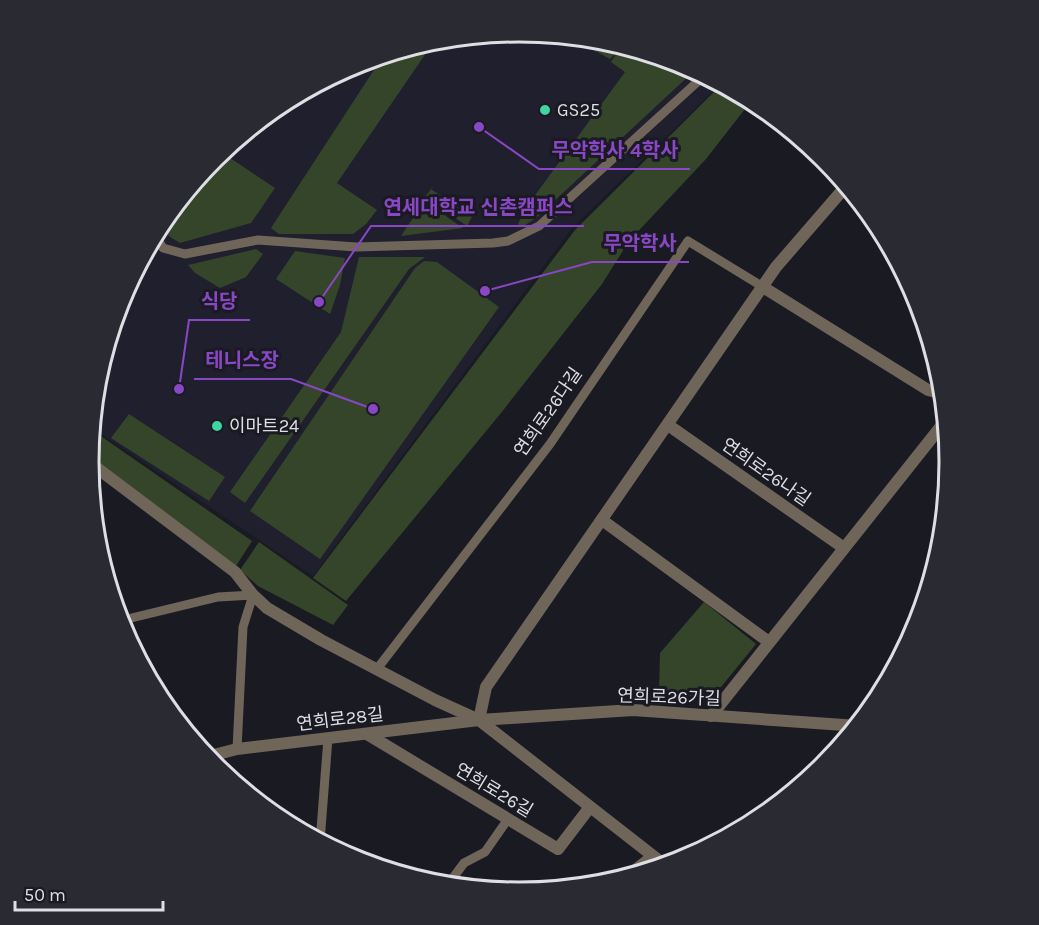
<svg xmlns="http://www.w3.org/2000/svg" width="1039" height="925" font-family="Karla,'Noto Sans KR',sans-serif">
  <rect width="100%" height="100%" fill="#1a1a23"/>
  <path fill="#201f2e" d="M520 32 604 40 685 64 721 84 572 228 313 576 92 428 97 378 121 297 161 223 215 157 280 104 355 64 436 40Z"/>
  <g fill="#35452a">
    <path d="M568 36 601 40 615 54 610 59Z"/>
    <path d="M435 40 337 183 377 210 366 224 353 234H279L271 228 383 56Z"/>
    <path d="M609 41 685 64 695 70 536 218 522 227 518 224 525 209 625 72 611 62 617 53Z"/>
    <path d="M722 84 752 100 706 159 629 241 602 284 501 413 346 601 313 578 575 230Z"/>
    <path d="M221 152 275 188 251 223 180 243 170 237 160 225 215 158Z"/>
    <path d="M431 189 472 217 467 226 425 197Z"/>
    <path d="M424 201 463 228 401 236Z"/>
    <path d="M256 249 263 254 246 277 220 288 195 273 188 265Z"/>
    <path d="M295 251 345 258 340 285 330 314 276 279Z"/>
    <path d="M359 257H425L409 269 245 503 230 492 341 332Z"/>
    <path d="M424 261 437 262 499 307 320 559 250 511 415 268Z"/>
    <path d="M129 414 225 477 209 501 111 438Z"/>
    <path d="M92 430 252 541 236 566 89 458Z"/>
    <path d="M259 542 348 605 333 625 258 586 240 570Z"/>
    <path d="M704 602 756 644 712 698 659 693 660 653Z"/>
  </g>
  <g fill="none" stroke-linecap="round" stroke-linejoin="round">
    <g stroke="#706559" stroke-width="9">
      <path d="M155 235 163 248 185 254 258 240 356 247 493 243 508 241 539 226 705 75"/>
      <path d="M119 621 218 597 253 595 243 627 237 749"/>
      <path d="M377 669 550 444 688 241 763 287"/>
      <path d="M320 842 328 738"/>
      <path d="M620 880 652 855"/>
      <path d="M447 886 464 863 485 852 508 819"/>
    </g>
    <g stroke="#706559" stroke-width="12">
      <path d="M763 287 928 390 944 394"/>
      <path d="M668 425 844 548"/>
      <path d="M89 462 235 572 253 595 267 608 321 640 435 700 479 720 666 866"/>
      <path d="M602 520 769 642"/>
      <path d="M171 714 173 713"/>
      <path d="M711 716 946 420"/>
      <path d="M479 720 486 687 776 267 847 185"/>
      <path d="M367 734 558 849 590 807"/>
      <path d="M206 757 237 749 479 720 633 710 858 726"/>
    </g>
  </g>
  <g fill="#40d4a1" stroke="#1a1a23" stroke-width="2">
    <circle cx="545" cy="110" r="6"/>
    <circle cx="217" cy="426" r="6"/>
  </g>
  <g text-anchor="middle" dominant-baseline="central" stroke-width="6" stroke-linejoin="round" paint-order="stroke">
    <g font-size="18" fill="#dedee4" stroke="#1a1a23" text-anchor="start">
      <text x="557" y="110">GS25</text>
      <text x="229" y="426">이마트24</text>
    </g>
    <g font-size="18" fill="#dedee4" stroke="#1a1a23">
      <text transform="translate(548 412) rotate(-55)">연희로26다길</text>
      <text transform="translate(766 472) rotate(35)">연희로26나길</text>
      <text transform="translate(669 697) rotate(2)">연희로26가길</text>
      <text transform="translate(340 719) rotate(-7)">연희로28길</text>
      <text transform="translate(494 790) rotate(31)">연희로26길</text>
    </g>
  </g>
  <path d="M0 0H1039V925H0ZM99 462a420 420 0 1 1 840 0a420 420 0 1 1-840 0Z" fill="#2a2a32" fill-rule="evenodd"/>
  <path fill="none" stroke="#dedee4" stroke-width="3" d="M99 462a420 420 0 1 1 840 0a420 420 0 1 1-840 0Z"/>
  <path fill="none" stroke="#8a47c5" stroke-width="2" d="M479 127L539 169H690M319 302L371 226H584M485 291L592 262H689M179 389L189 320H250M373 409L291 379H194"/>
  <g fill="#8a47c5" stroke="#1a1a23" stroke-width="2">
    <circle cx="479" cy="127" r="6"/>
    <circle cx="319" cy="302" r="6"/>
    <circle cx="485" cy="291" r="6"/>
    <circle cx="179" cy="389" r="6"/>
    <circle cx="373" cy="409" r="6"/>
  </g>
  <g font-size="20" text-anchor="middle" font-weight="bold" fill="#8a47c5" stroke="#1a1a23" stroke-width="6" stroke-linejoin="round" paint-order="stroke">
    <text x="615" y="157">무악학사 4학사</text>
    <text x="478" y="214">연세대학교 신촌캠퍼스</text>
    <text x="640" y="250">무악학사</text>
    <text x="219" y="308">식당</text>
    <text x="242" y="367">테니스장</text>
  </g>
  <path d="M15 901v9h148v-9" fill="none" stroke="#dedee4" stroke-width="3"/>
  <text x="24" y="901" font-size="18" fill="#dedee4" stroke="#1a1a23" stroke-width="4.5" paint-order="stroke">50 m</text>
</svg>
